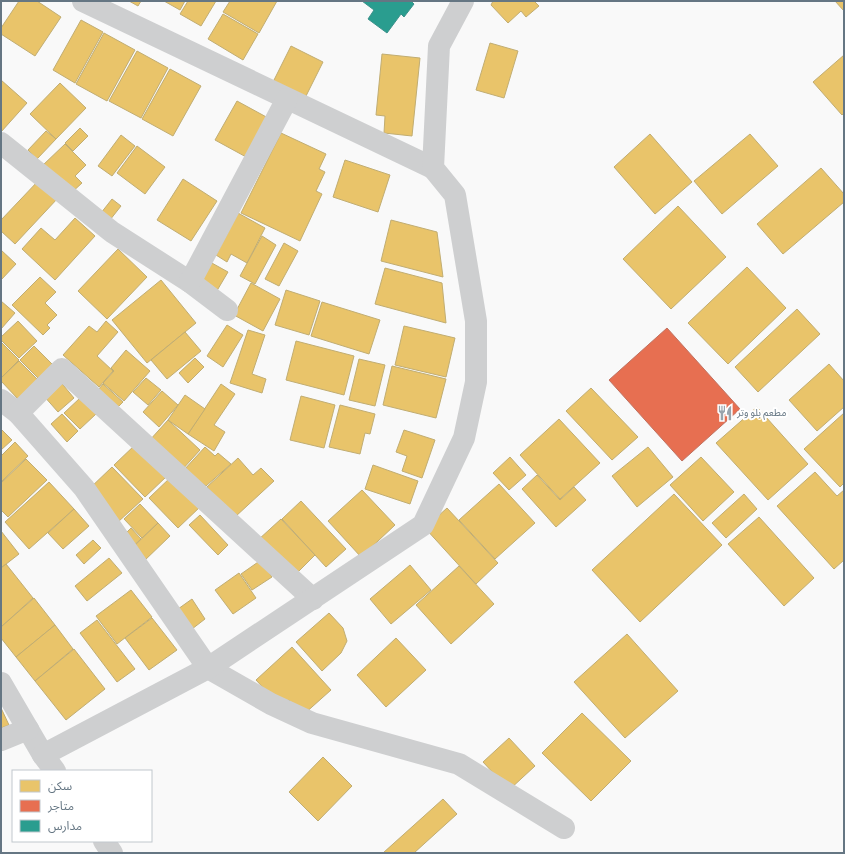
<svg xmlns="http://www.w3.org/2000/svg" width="845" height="854" font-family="Signika,'Noto Sans Arabic',sans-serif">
  <rect width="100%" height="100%" fill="#f9f9f9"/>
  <g fill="#e9c46a" stroke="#c1ad72">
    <path d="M19 1H37L61 17 35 56 1 34V28Z"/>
    <path d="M129 1H141L138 6Z"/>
    <path d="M164 1H185L180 10Z"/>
    <path d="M188 1H216L201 26 180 14Z"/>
    <path d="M230 1H277L259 33 223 12Z"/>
    <path d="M493 1H534L539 6 526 17 521 11 508 23 491 5Z"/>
    <path d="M835 1H844V11Z"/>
    <path d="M223 14 258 34 243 60 208 39Z"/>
    <path d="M81 20 103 32 75 83 53 70Z"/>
    <path d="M104 33 135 50 107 101 76 84Z"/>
    <path d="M490 43 518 51 504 98 476 90Z"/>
    <path d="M291 46 323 62 305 98 273 82Z"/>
    <path d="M137 51 168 68 141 118 109 101Z"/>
    <path d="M382 54 420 58 412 136 384 133 385 116 376 115Z"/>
    <path d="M844 55V113L842 115 813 82Z"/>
    <path d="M170 69 201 86 173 136 142 119Z"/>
    <path d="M1 80 27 103 1 132Z"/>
    <path d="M60 83 86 108 56 139 30 114Z"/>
    <path d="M237 101 270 119 248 158 215 140Z"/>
    <path d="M80 128 88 136 73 151 65 143Z"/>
    <path d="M46 131 56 139 37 159 28 150Z"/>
    <path d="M281 133 326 154 319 169 325 172 316 191 322 194 300 241 241 213Z"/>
    <path d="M650 134 692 182 655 214 614 167Z"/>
    <path d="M750 134 778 166 722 214 694 181Z"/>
    <path d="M121 135 135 146 112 176 98 166Z"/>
    <path d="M65 144 86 165 75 176 82 183 70 194 42 166Z"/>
    <path d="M137 146 165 167 145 194 117 173Z"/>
    <path d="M345 160 390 175 378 212 333 197Z"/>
    <path d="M821 168 844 194V202L783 254 757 224Z"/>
    <path d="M183 179 217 201 191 241 157 220Z"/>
    <path d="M39 180 58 198 15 244 1 231V220Z"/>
    <path d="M112 199 121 206 106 225 97 218Z"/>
    <path d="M678 206 726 257 671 309 623 259Z"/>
    <path d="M238 213 265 228 247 263 231 254 227 262 216 255Z"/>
    <path d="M75 218 95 236 55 280 22 249 41 228 55 240Z"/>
    <path d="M391 220 437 232 443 277 381 261Z"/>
    <path d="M262 236 276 245 255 284 240 276Z"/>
    <path d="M284 243 298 251 279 286 265 279Z"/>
    <path d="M118 249 147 277 107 319 78 291Z"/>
    <path d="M1 250 16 264 1 280Z"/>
    <path d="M210 262 228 272 215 294 198 285Z"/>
    <path d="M747 267 786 308 728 364 688 323Z"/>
    <path d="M385 268 442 283 446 323 375 304Z"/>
    <path d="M40 277 56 292 45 303 57 315 47 325 50 328 43 335 12 305Z"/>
    <path d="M161 280 196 323 147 363 112 320Z"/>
    <path d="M251 283 280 299 263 331 234 315Z"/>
    <path d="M286 290 320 301 309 335 275 325Z"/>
    <path d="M1 301 15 313 1 329Z"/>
    <path d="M322 302 380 320 369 354 311 336Z"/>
    <path d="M797 309 820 334 758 392 735 367Z"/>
    <path d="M18 321 37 341 19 358 1 340V337Z"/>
    <path d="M106 321 118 332 97 356 113 371 99 387 63 355 89 326 97 332Z"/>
    <path d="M227 325 243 335 223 367 207 356Z"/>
    <path d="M404 326 455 338 446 377 395 365Z"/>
    <path d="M248 330 265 335 252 374 266 379 262 393 230 383Z"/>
    <path d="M185 332 201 351 167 379 151 360Z"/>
    <path d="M296 341 354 356 344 395 286 380Z"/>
    <path d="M1 342 19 360 1 378Z"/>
    <path d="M34 346 53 365 39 379 20 360Z"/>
    <path d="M126 350 150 371 124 401 103 383 114 371 111 368Z"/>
    <path d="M195 358 204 367 188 383 179 373Z"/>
    <path d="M359 359 385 365 375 406 349 400Z"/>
    <path d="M19 361 38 380 18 399 1 381V378Z"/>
    <path d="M829 364 844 381V407L817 431 789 400Z"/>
    <path d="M392 366 446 379 436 418 383 405Z"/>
    <path d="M146 378 161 390 148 405 133 392Z"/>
    <path d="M59 380 74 398 58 412 43 395Z"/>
    <path d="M103 384 123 402 113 412 94 395Z"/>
    <path d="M221 384 235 394 214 425 225 432 214 451 188 434Z"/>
    <path d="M591 388 638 437 612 460 566 411Z"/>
    <path d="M162 391 178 405 159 427 143 412Z"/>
    <path d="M185 395 205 409 188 434 168 420Z"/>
    <path d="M301 396 335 405 324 448 290 440Z"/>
    <path d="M80 398 96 414 80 429 64 413Z"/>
    <path d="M340 405 375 414 370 434 365 433 360 454 329 447Z"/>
    <path d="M757 407 808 464 768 500 716 443Z"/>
    <path d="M844 413V483L840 487 804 449Z"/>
    <path d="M62 414 78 431 67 442 51 424Z"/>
    <path d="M559 419 600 463 560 499 520 455Z"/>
    <path d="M168 420 200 450 181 471 149 441Z"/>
    <path d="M1 429 12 440 1 450Z"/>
    <path d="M404 430 435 440 422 478 402 471 407 456 396 452Z"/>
    <path d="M15 442 28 456 1 482V456Z"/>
    <path d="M136 444 167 476 145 497 114 465Z"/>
    <path d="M205 447 215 456 218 453 231 464 206 486 183 471Z"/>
    <path d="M648 447 673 477 637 507 612 476Z"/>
    <path d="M510 457 526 475 509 490 493 473Z"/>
    <path d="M701 457 734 492 703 521 670 485Z"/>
    <path d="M238 458 253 475 261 468 274 481 235 517 207 487Z"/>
    <path d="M26 459 47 480 8 517 1 510V483Z"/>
    <path d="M373 465 418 481 410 504 365 489Z"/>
    <path d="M112 467 143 499 118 522 88 490Z"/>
    <path d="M815 472 837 496 844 490V560L834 569 777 506Z"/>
    <path d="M537 475 560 500 574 487 586 500 556 527 522 489Z"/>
    <path d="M172 476 201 506 178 528 149 498Z"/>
    <path d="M49 482 74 509 29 549 5 522Z"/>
    <path d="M499 484 535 523 495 559 459 520Z"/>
    <path d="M362 490 395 525 361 557 328 521Z"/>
    <path d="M674 494 722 545 640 622 592 570Z"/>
    <path d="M744 494 757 509 726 538 712 523Z"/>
    <path d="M301 501 346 549 326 567 282 519Z"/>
    <path d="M140 504 158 523 142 538 124 519Z"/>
    <path d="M447 508 498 563 476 584 425 528Z"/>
    <path d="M74 509 89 526 63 549 48 533Z"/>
    <path d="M200 515 228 545 218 555 189 525Z"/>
    <path d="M759 517 814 578 784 606 728 544Z"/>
    <path d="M281 519 315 555 293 577 258 540Z"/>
    <path d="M158 523 170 536 143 562 131 549Z"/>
    <path d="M131 528 141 539 130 549 120 539Z"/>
    <path d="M1 531 19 554 1 568Z"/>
    <path d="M93 540 101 548 84 564 76 555Z"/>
    <path d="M109 558 122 573 87 601 75 586Z"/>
    <path d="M261 560 272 577 252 590 241 574Z"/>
    <path d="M6 564 33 598 1 627V568Z"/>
    <path d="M410 565 431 590 391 624 370 599Z"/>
    <path d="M459 566 494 604 451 644 416 605Z"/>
    <path d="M239 573 256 598 233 614 215 590Z"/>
    <path d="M131 590 152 617 117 644 96 616Z"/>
    <path d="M34 598 55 625 16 657 1 638V627Z"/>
    <path d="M192 599 205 619 192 629 178 609Z"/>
    <path d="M329 613 343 628 347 641 341 653 322 671 296 642Z"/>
    <path d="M152 618 177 650 149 670 125 638Z"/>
    <path d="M97 620 135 669 117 682 80 633Z"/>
    <path d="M55 625 73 649 35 681 16 657Z"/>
    <path d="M627 634 678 691 625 738 574 682Z"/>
    <path d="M396 638 426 670 386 707 357 675Z"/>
    <path d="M292 647 331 690 303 715 289 700 281 707 256 680Z"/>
    <path d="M74 649 105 689 66 720 35 681Z"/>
    <path d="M1 708 9 725 1 728Z"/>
    <path d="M582 713 631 761 591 801 542 753Z"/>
    <path d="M509 738 535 766 509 790 483 762Z"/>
    <path d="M323 757 352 786 318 821 289 792Z"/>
    <path d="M443 799 457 814 414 853H383Z"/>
  </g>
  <path fill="#e76f51" stroke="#c07160" d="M667 328 740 409 682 461 609 380Z"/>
  <path fill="#2a9d8f" stroke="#3c918b" d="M362 1H411L414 4 404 17 401 14 387 33 368 19 374 10Z"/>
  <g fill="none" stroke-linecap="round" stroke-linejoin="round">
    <g stroke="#cecfd0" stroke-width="22">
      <path d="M83 1 433 168"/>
      <path d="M1 143 112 232 190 282 227 310"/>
      <path d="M190 282 287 99"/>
      <path d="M1 400 18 413 84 488 208 668 271 704 312 723 459 764 564 828"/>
      <path d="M18 413 62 369 313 599"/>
      <path d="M1 683 43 755"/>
      <path d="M1 740 28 729"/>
      <path d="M55 771 43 755 208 668 423 525 464 438 476 382V321L455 195 433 168 439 46 463 1"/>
      <path d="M104 841 112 853"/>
    </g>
  </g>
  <defs>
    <symbol id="restaurant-bare" viewBox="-9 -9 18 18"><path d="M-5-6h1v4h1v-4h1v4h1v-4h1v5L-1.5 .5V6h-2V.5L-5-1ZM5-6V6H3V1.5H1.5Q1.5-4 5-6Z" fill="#99a4ac" stroke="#fff" stroke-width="2.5" paint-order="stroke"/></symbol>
  </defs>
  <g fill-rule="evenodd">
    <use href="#restaurant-bare" x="714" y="402" width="22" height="22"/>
  </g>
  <g text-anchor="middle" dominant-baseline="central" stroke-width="4" stroke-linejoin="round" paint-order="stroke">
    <g font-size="10" fill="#657683" stroke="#fff" text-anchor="start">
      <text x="737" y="413">مطعم بلو وتر</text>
    </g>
  </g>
  <rect width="845" height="854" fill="none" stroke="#657683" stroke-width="4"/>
  <rect x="12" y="770" width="140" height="72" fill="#ffffff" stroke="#c1c8cd"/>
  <rect x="20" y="780" width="20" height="12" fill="#e9c46a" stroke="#c1c8cd"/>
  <text x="48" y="790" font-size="12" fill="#657683">سكن</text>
  <rect x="20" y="800" width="20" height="12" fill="#e76f51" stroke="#c1c8cd"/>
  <text x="48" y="810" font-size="12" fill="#657683">متاجر</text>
  <rect x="20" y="820" width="20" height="12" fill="#2a9d8f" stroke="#c1c8cd"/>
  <text x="48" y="830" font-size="12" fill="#657683">مدارس</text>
</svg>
